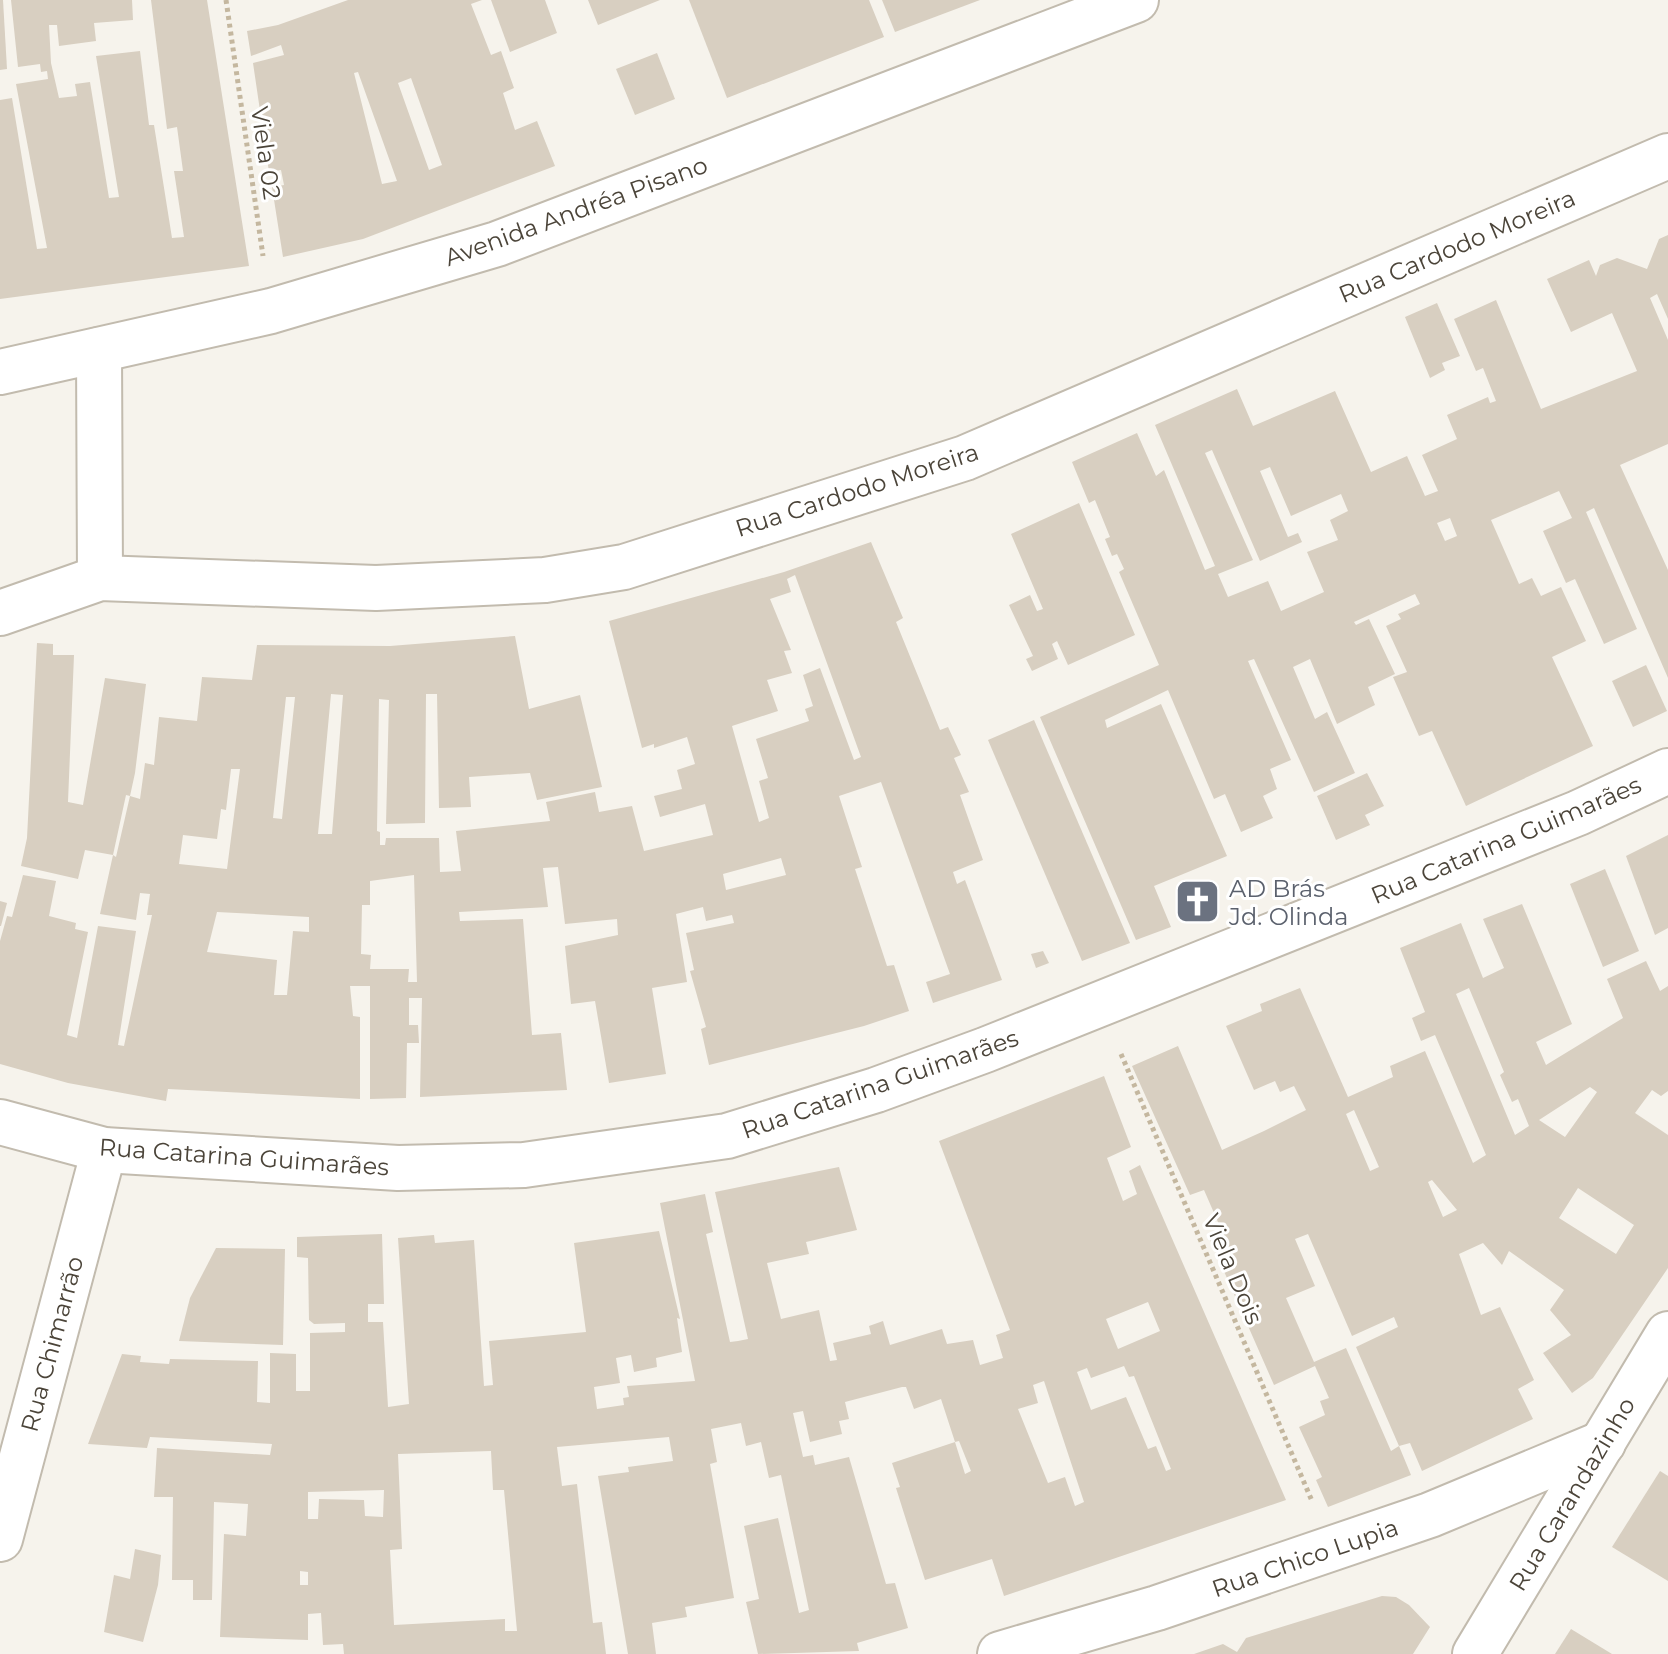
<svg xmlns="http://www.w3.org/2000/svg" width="1668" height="1654" font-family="Montserrat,sans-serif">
  <rect width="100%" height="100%" fill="#f6f3ec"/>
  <g fill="#d8cfc1" fill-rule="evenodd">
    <path d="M0 0H3L7 69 0 70Z"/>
    <path d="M11 0H132L133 20 94 23 96 41 59 46 57 25H49L51 63 59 98 77 96 75 84 90 82 109 198 119 197 96 56 140 51 149 125H154L172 238 184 237 174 171H183L177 127 167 129 151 0H207L249 266 0 299V100L12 98 37 249 47 248 16 84 48 79 47 71 41 72 40 64 18 67Z"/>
    <path d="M348 0H482L471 4 491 55 501 51 514 88 503 93 515 130 537 121 555 166 363 239 283 257 272 187 284 185 281 170 269 172 253 63 284 55 281 45 251 56 247 31 278 25ZM358 72 397 181 382 184 354 73ZM411 78 442 165 429 170 398 83Z"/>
    <path d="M491 0H545L557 33 510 52Z"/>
    <path d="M588 0H660L598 25Z"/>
    <path d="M689 0H869L884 37 727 98Z"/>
    <path d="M882 0H980L895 32Z"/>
    <path d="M657 53 675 99 635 115 616 69Z"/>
    <path d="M1668 235V319L1657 294 1650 298 1668 340V444L1620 465 1668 570V678L1594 508 1586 512 1637 629 1604 644 1575 579 1566 583 1543 531 1572 518 1559 491 1491 520 1519 584 1532 578 1541 596 1561 587 1586 641 1552 657 1593 746 1466 806 1432 731 1419 736 1393 677 1407 672 1386 626 1401 619 1398 614 1420 604 1415 594 1354 622 1356 625 1369 619 1395 674 1368 687 1375 705 1337 724 1310 659 1293 667 1315 719 1327 712 1355 773 1314 792 1254 659 1248 661 1291 760 1270 769 1277 789 1263 796 1273 818 1241 832 1225 794 1214 799 1168 690 1105 720 1107 728 1161 704 1227 856 1154 886 1171 927 1136 940 1040 717 1159 665 1119 572 1124 569 1117 554 1112 556 1105 539 1110 537 1095 500 1089 503 1072 462 1137 433 1156 476 1164 470 1205 570 1215 566 1155 425 1237 389 1253 426 1335 391 1371 472 1407 456 1425 496 1438 491 1422 455 1457 439 1447 415 1488 397 1490 403 1496 401 1483 368 1476 371 1454 319 1496 300 1541 409 1637 371 1612 313 1571 332 1547 279 1589 260 1596 276 1600 265 1617 258 1647 269 1659 239ZM1212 450 1260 561 1302 542 1298 533 1288 537 1260 471 1270 467 1291 516 1341 494 1348 511 1330 520 1338 540 1307 552 1324 592 1281 611 1268 581 1228 597 1218 574 1253 560 1205 453ZM1450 518 1457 536 1445 541 1437 523Z"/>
    <path d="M1437 303 1460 356 1442 363 1445 370 1430 378 1405 317Z"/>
    <path d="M1079 503 1135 635 1068 665 1057 641 1052 644 1058 659 1032 671 1026 659 1033 656 1009 605 1030 595 1037 611 1043 609 1011 534Z"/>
    <path d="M871 542 903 618 896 622 940 730 948 727 961 755 954 758 969 792 960 795 983 860 953 872 957 884 965 880 1002 980 933 1003 926 982 950 974 881 782 839 796 862 867 855 869 887 966 894 965 909 1011 864 1026 709 1065 701 1029 706 1027 690 971 694 970 686 933 734 923 732 915 706 921 703 907 676 914 687 982 652 988 666 1074 609 1083 595 1001 571 1004 565 946 618 935 617 919 565 924 558 867 543 868 548 907 459 912 460 921 523 919 532 1035 561 1033 567 1090 420 1097 422 998H409V1025H418L419 1043H407L406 1098 370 1099V986H350L353 1016 360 1017V1099L168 1089 166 1101 68 1083 0 1064V941L7 916 12 917 23 875 56 881 49 916 76 923 75 929 88 932 67 1035 77 1038 98 926 136 931 118 1045 124 1046 152 915H147L150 894 140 893 136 920 100 914 113 855 116 857 130 796 140 799 145 763 154 765 159 717 197 721 202 677 252 680 257 645 390 646 515 636 529 709 580 695 602 787 537 800 530 773 469 777 471 807 439 808 437 694H426L425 823 386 824 389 700 379 699 377 831 380 832V845H385L386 838H439L440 872 461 871 456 831 550 821 546 802 595 792 599 812 632 806 644 851 713 835 705 804 660 817 654 796 682 789 677 770 695 764 687 737 654 748V744L642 748 609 621 784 572ZM795 575 861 757 854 760 820 668 803 675 813 706 805 709 809 721 756 739 768 778 759 781 769 818 759 822 732 726 778 711 767 680 792 673 784 651 791 650 770 599 791 592 787 579ZM331 694 343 695 332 834H318ZM286 697H295L282 819 273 818ZM231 769H240L227 869 179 864 183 835 217 839 221 809 226 810ZM781 858 786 875 726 890 723 874ZM414 875 417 982H408L409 969H370L371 955 361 954 362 905H370V881ZM217 912 309 917V932L293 931 287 995H274L277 960 207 952Z"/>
    <path d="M37 643 53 644V655H74L68 802 83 805 105 678 146 684 135 773 130 796 126 795 113 855 85 850 78 879 21 866 27 838Z"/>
    <path d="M1646 665 1667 711 1633 727 1612 681Z"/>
    <path d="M1034 720 1130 943 1082 961 988 740Z"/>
    <path d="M1367 773 1384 806 1365 815 1370 825 1336 840 1317 796Z"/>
    <path d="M1668 835V928L1655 935 1626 856Z"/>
    <path d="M1605 869 1639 951 1603 967 1570 884Z"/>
    <path d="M0 901 7 903 1 926H0Z"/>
    <path d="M1522 904 1572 1024 1536 1042 1546 1065 1623 1018 1607 979 1646 961 1660 991 1668 986V1091L1661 1096 1652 1090 1635 1113 1668 1135V1268L1593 1378 1572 1393 1543 1353 1571 1335 1550 1310 1564 1290 1509 1251 1502 1265 1483 1243 1459 1254 1481 1315 1500 1307 1534 1380 1518 1389 1533 1419 1422 1471 1410 1443 1399 1446 1356 1347 1398 1327 1394 1317 1352 1336 1308 1234 1295 1239 1315 1286 1286 1298 1314 1362 1346 1348 1391 1451 1399 1446 1411 1475 1328 1507 1316 1480 1322 1477 1299 1427 1325 1415 1320 1401 1329 1398 1315 1366 1274 1385 1208 1235 1221 1229 1204 1190 1190 1195 1132 1066 1178 1046 1222 1150 1264 1131 1306 1110 1294 1086 1280 1092 1275 1081 1254 1090 1226 1026 1262 1011 1260 1004 1300 988 1348 1097 1393 1077 1390 1066 1425 1051 1473 1163 1486 1155 1435 1035 1421 1041 1412 1018 1425 1012 1400 948 1461 923 1483 978 1504 968 1483 919ZM1469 988 1504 1072 1500 1075 1512 1102 1518 1099 1529 1126 1515 1135 1456 994ZM1590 1087 1597 1092 1565 1137 1539 1120ZM1354 1110 1379 1167 1370 1171 1346 1114ZM1432 1180 1457 1210 1443 1217 1428 1182ZM1578 1188 1634 1225 1616 1254 1559 1218Z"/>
    <path d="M1043 951 1049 963 1036 968 1031 954Z"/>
    <path d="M1104 1076 1131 1147 1107 1158 1123 1201 1137 1194 1129 1171 1140 1165 1286 1500 1004 1596 992 1559 925 1580 896 1488 900 1487 892 1463 955 1442 965 1474 971 1471 959 1441 955 1442 941 1399 914 1409 906 1387H902L845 1402 849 1419 839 1421 842 1434 810 1442 803 1411 793 1413 803 1457 813 1455 815 1465 849 1457 886 1584 895 1583 908 1628 857 1643 859 1651 758 1654 746 1602 759 1599 744 1526 778 1518 799 1613 809 1610 781 1475 769 1478 761 1442 746 1446 741 1423 711 1429 717 1462 710 1464 734 1598 685 1607 687 1617 652 1623 656 1654H628L598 1476 629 1472 628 1467 673 1461 669 1437 557 1447 562 1486 577 1484 593 1623 602 1622 606 1654H344L343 1644 323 1645 321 1613 308 1614V1640L220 1637 224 1534 246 1536 248 1504 214 1502 212 1600H193V1580H172L173 1497H154L157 1448 270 1455 272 1444 150 1437 147 1448 88 1444 122 1354 141 1356 140 1362 169 1364 170 1359 258 1361 257 1402 270 1403V1353L296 1354V1391H310V1333L345 1332V1323L314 1324 309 1320 308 1258 297 1257V1237L382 1234 384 1304H368V1322H383L388 1407 409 1404 398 1238 434 1235 435 1243 474 1240 484 1386 493 1385 489 1341 586 1332 574 1243 659 1231 680 1319 677 1318 682 1352 656 1358 657 1367 634 1372 631 1355 616 1358 620 1383 594 1387 597 1409 624 1405 623 1398 629 1397 627 1386 695 1381 660 1203 705 1194 713 1232 706 1234 730 1342 738 1341 748 1339 715 1192 839 1167 857 1230 806 1242 809 1254 767 1263 781 1319 819 1310 830 1361 837 1360 833 1343 871 1334 869 1326 883 1321 890 1345 942 1329 947 1344 973 1340 980 1365 1003 1358 996 1335 1010 1330 939 1141ZM1148 1302 1160 1331 1118 1349 1106 1319ZM1124 1366 1129 1377 1134 1376 1171 1469 1166 1471 1156 1446 1148 1449 1126 1397 1091 1410 1077 1372 1087 1368 1091 1378ZM1044 1381 1084 1502 1075 1506 1065 1477 1048 1483 1018 1409 1038 1403 1033 1385ZM491 1451 493 1490H504L517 1631H505V1619L394 1625 390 1550 402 1549 398 1454ZM384 1490 383 1517 365 1516 364 1500 319 1499 318 1519H308V1492ZM300 1571 308 1572V1585H300Z"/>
    <path d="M216 1248 285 1249 283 1345 179 1341 190 1298Z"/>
    <path d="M1660 1471 1668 1476V1581L1612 1547Z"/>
    <path d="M135 1549 161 1555 158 1585 143 1642 104 1632 114 1575 130 1579Z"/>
    <path d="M1382 1596 1396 1597 1409 1605 1430 1627 1413 1654H1194L1223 1644 1237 1652 1246 1638Z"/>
    <path d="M1571 1629 1612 1654H1555Z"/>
  </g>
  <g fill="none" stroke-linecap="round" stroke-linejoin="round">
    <defs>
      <g id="street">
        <path d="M99 350 100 578"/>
        <path d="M0 372 271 311 497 244 1136 0"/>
        <path d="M0 613 100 578 376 588 545 580 624 567 965 458 1668 156"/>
        <path d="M0 1122 104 1150 398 1168 524 1165 727 1136 876 1090 985 1050 1578 813 1668 771"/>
        <path d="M0 1539 104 1150"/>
        <path d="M1000 1654 1157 1608 1430 1515 1603 1443"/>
        <path d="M1475 1654 1668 1334"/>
      </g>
    </defs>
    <use href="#street" stroke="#c2bbae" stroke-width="48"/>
    <g stroke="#c4b79f" stroke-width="5" stroke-dasharray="4 4" stroke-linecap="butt">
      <path d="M226 0 263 256"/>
      <path d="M1121 1054 1312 1501"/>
    </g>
    <use href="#street" stroke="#fff" stroke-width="44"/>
  </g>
  <defs>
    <symbol id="church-square" viewBox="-11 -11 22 22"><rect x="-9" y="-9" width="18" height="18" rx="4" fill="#6b7280" stroke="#fff"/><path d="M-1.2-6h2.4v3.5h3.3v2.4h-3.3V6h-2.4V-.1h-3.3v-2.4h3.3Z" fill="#fff"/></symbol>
  </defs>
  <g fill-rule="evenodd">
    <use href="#church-square" x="1172" y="876" width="51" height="51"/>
  </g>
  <g text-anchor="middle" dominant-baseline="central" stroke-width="6" stroke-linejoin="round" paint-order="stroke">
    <g font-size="24" fill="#4b4439" stroke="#fff">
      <text transform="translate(266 153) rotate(82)">Viela 02</text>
      <text transform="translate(576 211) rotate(-20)">Avenida Andréa Pisano</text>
      <text transform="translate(1457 246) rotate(-23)">Rua Cardodo Moreira</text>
      <text transform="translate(857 490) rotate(-18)">Rua Cardodo Moreira</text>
      <text transform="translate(1506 840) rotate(-23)">Rua Catarina Guimarães</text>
      <text transform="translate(880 1084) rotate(-19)">Rua Catarina Guimarães</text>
      <text transform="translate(244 1157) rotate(4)">Rua Catarina Guimarães</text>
      <text transform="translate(1233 1269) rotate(67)">Viela Dois</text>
      <text transform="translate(52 1344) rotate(-75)">Rua Chimarrão</text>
      <text transform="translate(1572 1494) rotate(-59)">Rua Carandazinho</text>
      <text transform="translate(1305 1558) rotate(-19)">Rua Chico Lupia</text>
    </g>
    <g font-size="24" fill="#5b616d" stroke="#fff" text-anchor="start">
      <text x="1229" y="888">AD Brás<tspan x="1229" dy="28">Jd. Olinda</tspan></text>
    </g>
  </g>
</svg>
